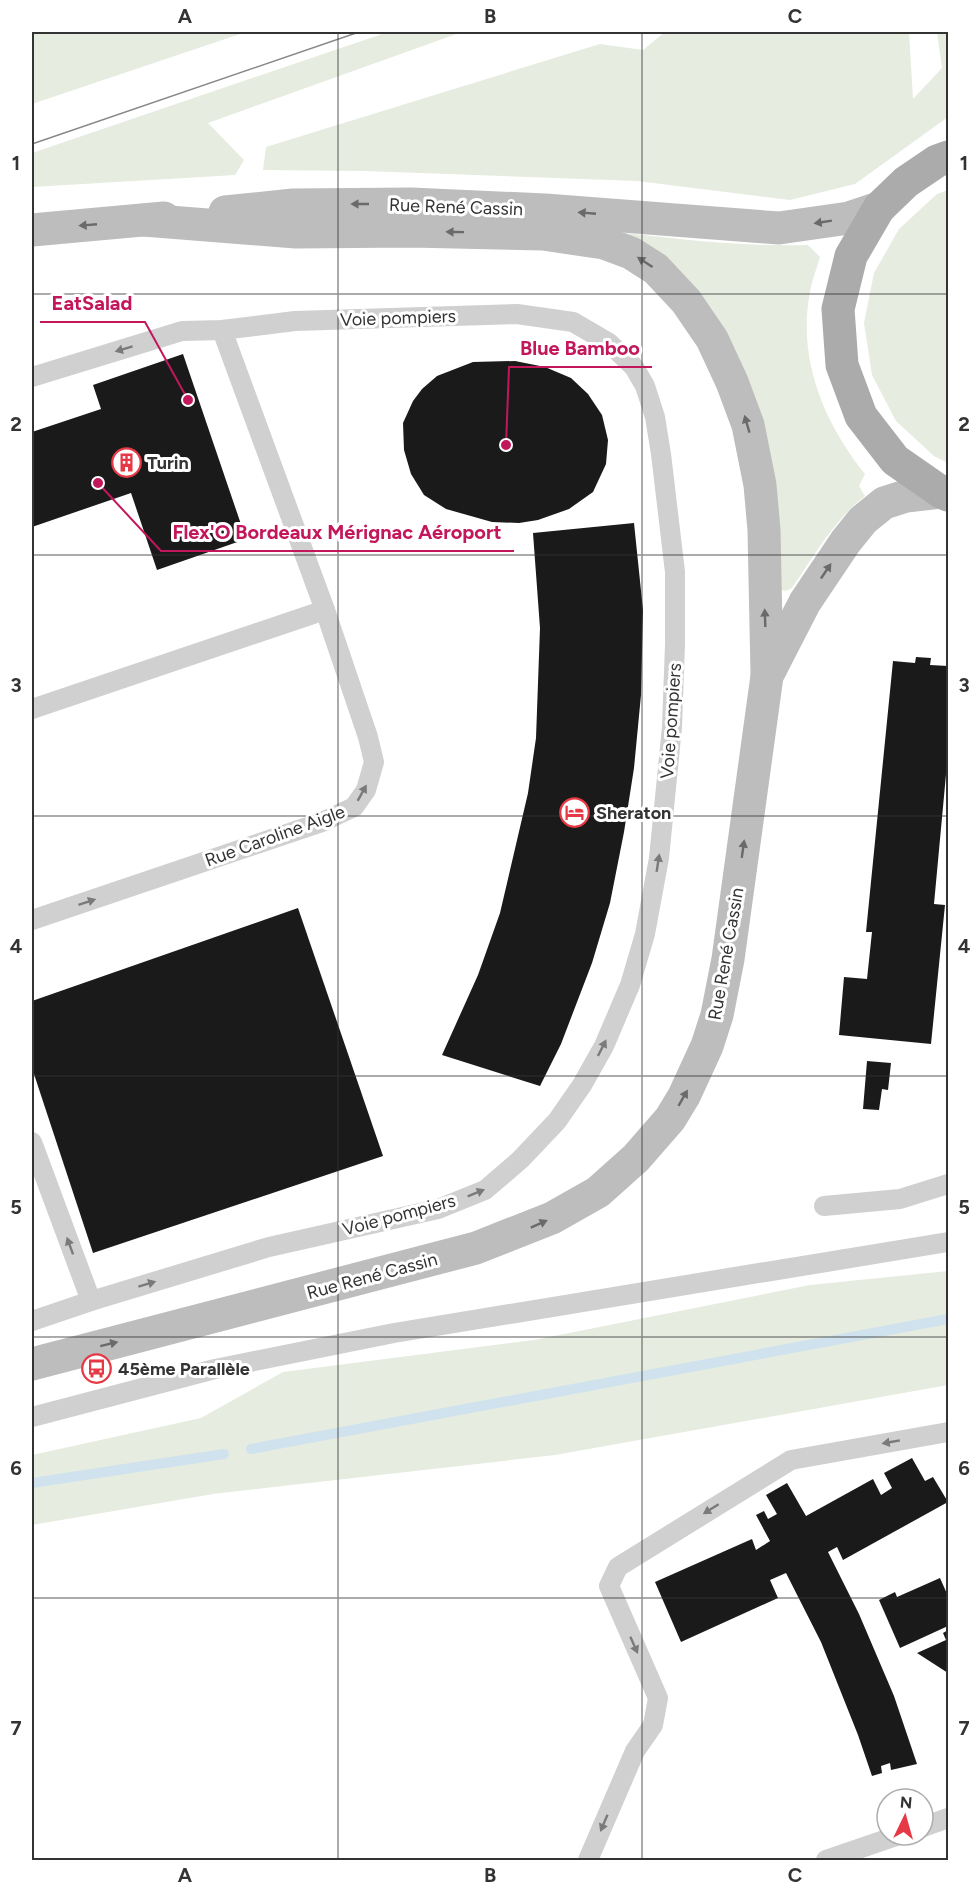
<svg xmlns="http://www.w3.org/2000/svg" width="980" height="1892" font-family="Figtree,sans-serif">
  <rect width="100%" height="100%" fill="#fff"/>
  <g fill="#e6ecdf">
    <path d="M32 32H246L32 104Z"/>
    <path d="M388 32H462L208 123 244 160 235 175 32 187V153Z"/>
    <path d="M665 32H909L913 99 942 68 937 32H948V117L855 184 790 200 637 181 365 171 263 170 266 147 600 44 643 50Z"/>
    <path d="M948 190V463L934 456 896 421 872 375 864 323 874 273 899 229 937 194Z"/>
    <path d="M600 230C669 238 738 247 808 245L820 257C817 268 812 280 810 292 797 359 824 423 865 474L859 486 865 496C834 520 814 556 792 588L786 591 777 589 729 348Z"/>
    <path d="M948 1271V1385L555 1455 213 1494 32 1525V1455L201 1418 283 1372 534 1340 810 1285Z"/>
  </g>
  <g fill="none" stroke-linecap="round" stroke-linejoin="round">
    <g stroke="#cfe2ee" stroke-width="10">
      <path d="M251 1449 948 1319"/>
      <path d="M32 1483 224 1454"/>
    </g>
  </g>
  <g fill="#1a1a1a">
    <path d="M183 354 246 539 157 570 131 493 32 527V432L101 409 93 385Z"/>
    <path d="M515 361 545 367 571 378 588 394 602 415 608 440 606 464 593 492 569 509 538 520 519 523 492 522 446 509 424 495 411 474 404 450 403 423 413 401 422 389 437 376 473 362Z"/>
    <path d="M634 523 643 610 641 695 634 768 624 832 610 903 592 963 561 1044 540 1086 442 1055 478 975 500 913 528 793 536 738 540 628 533 533Z"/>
    <path d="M916 657 931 658 930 665 948 666V753L934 904 945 905 931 1044 839 1035 844 977 867 979 872 932H866L893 661 915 663Z"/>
    <path d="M298 908 383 1156 93 1253 32 1068V1001Z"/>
    <path d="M867 1061 891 1063 888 1090 882 1089 879 1110 863 1109Z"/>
    <path d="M912 1458 925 1481 933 1477 948 1502 843 1560 837 1547 828 1552 859 1614 894 1696 917 1764 891 1770 890 1763 881 1766 882 1773 872 1776 858 1735 821 1642 786 1573 770 1580 778 1598 681 1642 655 1582 752 1539 756 1550 770 1541 756 1515 764 1511 768 1519 777 1514 766 1495 787 1483 806 1516 873 1479 881 1495 892 1488 884 1473Z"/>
    <path d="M940 1578 948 1596V1626L900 1648 879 1600 895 1592 897 1597Z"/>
    <path d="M948 1630V1673L917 1653 946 1640 943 1633Z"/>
  </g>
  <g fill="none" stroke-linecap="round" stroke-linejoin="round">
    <g stroke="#d0d0d0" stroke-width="20">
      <path d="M32 377 182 331 222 330 295 321 517 314 573 322 609 343 634 367 645 386 655 417 661 454 675 572V644L672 727 659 858 645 934 630 985 604 1046 582 1085 557 1121 520 1160 485 1190 438 1209 269 1247 91 1301 32 1321"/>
      <path d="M32 709 325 610"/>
      <path d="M32 920 322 822 354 807 366 790 374 762 368 737 325 610 222 330"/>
      <path d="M32 1142 91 1301"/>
      <path d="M824 1206 900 1199 948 1184"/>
      <path d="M32 1417 215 1369 394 1333 948 1242"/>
      <path d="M923 1827 948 1818"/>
      <path d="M588 1860 635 1751 653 1725 658 1698 609 1586 618 1567 791 1460 948 1432"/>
      <path d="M826 1860 899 1835"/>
    </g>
    <g stroke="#bdbdbd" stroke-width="33">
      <path d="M225 212 293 205 411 204 545 210 779 228 849 218 879 208"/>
      <path d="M144 220 296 232 411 231 543 234 604 243 631 253 656 269 686 301 712 339 732 382 748 425 760 485 764 530 767 674"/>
      <path d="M32 230 164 218"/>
      <path d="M32 1364 476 1248 552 1218 598 1192 636 1158 670 1119 684 1096 707 1046 717 1015 728 959 767 676 805 602 846 541 863 520 884 503 906 496 941 492"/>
    </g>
    <path stroke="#ababab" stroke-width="33" d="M948 157 937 161 906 182 879 208 851 256 838 309 842 365 861 416 895 460 941 492 948 495"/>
    <path stroke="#888" stroke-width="1.5" d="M32 144 359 32"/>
  </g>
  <defs><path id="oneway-solid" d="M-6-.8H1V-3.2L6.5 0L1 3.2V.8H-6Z" transform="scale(1.5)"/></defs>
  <g fill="#6a6a6a">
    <use href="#oneway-solid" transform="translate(360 204) rotate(180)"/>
    <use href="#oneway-solid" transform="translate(587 213) rotate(-175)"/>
    <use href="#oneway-solid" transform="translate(823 222) rotate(171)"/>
    <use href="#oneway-solid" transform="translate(88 225) rotate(175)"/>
    <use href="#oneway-solid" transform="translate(455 232) rotate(-179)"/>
    <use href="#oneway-solid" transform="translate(645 262) rotate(-147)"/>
    <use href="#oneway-solid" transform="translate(747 424) rotate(-106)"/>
    <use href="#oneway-solid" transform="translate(826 571) rotate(-56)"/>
    <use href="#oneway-solid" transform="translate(765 618) rotate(-92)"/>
    <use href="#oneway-solid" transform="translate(743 849) rotate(-82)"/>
    <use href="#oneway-solid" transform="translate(683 1098) rotate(-60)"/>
    <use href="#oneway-solid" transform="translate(539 1224) rotate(-24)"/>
    <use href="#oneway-solid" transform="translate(109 1344) rotate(-14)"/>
  </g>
  <g fill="#7a7a7a">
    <use href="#oneway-solid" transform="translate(124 349) rotate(163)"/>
    <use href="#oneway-solid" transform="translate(362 793) rotate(-61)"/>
    <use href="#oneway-solid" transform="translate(658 863) rotate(-81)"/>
    <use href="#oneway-solid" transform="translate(87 902) rotate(-18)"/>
    <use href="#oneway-solid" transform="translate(602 1048) rotate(-63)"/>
    <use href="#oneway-solid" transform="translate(476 1193) rotate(-22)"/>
    <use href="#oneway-solid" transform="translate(70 1246) rotate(-110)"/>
    <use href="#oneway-solid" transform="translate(147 1284) rotate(-17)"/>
    <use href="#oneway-solid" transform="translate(891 1442) rotate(170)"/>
    <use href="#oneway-solid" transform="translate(711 1509) rotate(148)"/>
    <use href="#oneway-solid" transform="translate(634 1645) rotate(66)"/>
    <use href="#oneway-solid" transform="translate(604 1823) rotate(113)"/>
  </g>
  <path fill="none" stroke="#333" stroke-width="1.5" stroke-opacity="0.55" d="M338 32V1860M642 32V1860M32 294H948M32 555H948M32 816H948M32 1076H948M32 1337H948M32 1598H948"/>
  <defs>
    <symbol id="building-ring" viewBox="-11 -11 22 22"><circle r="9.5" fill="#fff" stroke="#e63946" stroke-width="1.5"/><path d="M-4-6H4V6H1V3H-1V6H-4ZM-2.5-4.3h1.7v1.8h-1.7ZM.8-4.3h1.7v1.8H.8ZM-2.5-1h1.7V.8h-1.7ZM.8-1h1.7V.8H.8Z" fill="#e63946"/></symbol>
    <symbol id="hotel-ring" viewBox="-11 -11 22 22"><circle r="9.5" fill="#fff" stroke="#e63946" stroke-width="1.5"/><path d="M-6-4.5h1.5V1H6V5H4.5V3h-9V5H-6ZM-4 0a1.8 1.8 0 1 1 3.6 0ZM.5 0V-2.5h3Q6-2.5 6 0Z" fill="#e63946"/></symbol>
    <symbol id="bus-ring" viewBox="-11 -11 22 22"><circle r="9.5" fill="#fff" stroke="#e63946" stroke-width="1.5"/><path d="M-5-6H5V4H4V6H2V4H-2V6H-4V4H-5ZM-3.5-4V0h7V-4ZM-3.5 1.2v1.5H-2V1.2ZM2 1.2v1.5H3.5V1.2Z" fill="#e63946"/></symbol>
  </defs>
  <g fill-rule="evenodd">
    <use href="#building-ring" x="110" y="446" width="33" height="33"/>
    <use href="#hotel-ring" x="558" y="796" width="33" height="33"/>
    <use href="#bus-ring" x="80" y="1352" width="33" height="33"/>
  </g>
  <g text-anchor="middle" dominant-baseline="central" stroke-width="6" stroke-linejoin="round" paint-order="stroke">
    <g font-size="18" fill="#333" stroke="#fff">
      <text transform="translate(456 207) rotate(2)">Rue René Cassin</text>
      <text transform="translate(398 318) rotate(-2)">Voie pompiers</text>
      <text transform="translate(671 721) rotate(-86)">Voie pompiers</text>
      <text transform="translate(275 836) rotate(-20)">Rue Caroline Aigle</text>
      <text transform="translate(726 954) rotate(-80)">Rue René Cassin</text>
      <text transform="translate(399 1215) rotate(-15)">Voie pompiers</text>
      <text transform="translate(372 1276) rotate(-15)">Rue René Cassin</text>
    </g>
    <g font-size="18" font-weight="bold" fill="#333" stroke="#fff" text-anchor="start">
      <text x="147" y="463">Turin</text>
      <text x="596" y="813">Sheraton</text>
      <text x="118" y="1369">45ème Parallèle</text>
    </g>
  </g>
  <path fill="none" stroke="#c2185b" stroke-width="2" d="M188 400L145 322H40M506 445L509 367H652M98 483L161 551H514"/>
  <g fill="#c2185b" stroke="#fff" stroke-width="2">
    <circle cx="188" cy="400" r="6"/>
    <circle cx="506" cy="445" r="6"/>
    <circle cx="98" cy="483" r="6"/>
  </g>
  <g font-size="20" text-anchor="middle" font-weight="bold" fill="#c2185b" stroke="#fff" stroke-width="6" stroke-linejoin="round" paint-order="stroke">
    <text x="92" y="310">EatSalad</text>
    <text x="580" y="355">Blue Bamboo</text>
    <text x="337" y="539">Flex'O Bordeaux Mérignac Aéroport</text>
  </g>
  <rect width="980" height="1892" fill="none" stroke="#ffffff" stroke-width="66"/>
  <g transform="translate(905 1817) rotate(5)"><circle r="28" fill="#ffffff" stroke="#adadad" stroke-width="1.5"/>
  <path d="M0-4.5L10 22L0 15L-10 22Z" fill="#e63946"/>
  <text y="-9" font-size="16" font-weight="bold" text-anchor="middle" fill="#333333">N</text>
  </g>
  <rect x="33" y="33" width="914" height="1826" fill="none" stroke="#333" stroke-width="2"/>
  <g font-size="20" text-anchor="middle" font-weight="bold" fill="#333">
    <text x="185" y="23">A</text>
    <text x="490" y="23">B</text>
    <text x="795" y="23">C</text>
    <text x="16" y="170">1</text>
    <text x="964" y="170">1</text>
    <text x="16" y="431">2</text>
    <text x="964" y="431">2</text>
    <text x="16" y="692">3</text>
    <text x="964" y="692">3</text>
    <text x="16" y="953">4</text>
    <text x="964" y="953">4</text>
    <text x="16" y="1214">5</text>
    <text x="964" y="1214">5</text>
    <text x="16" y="1475">6</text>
    <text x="964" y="1475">6</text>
    <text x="16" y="1735">7</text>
    <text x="964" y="1735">7</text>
    <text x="185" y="1882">A</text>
    <text x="490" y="1882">B</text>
    <text x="795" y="1882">C</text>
  </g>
</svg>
